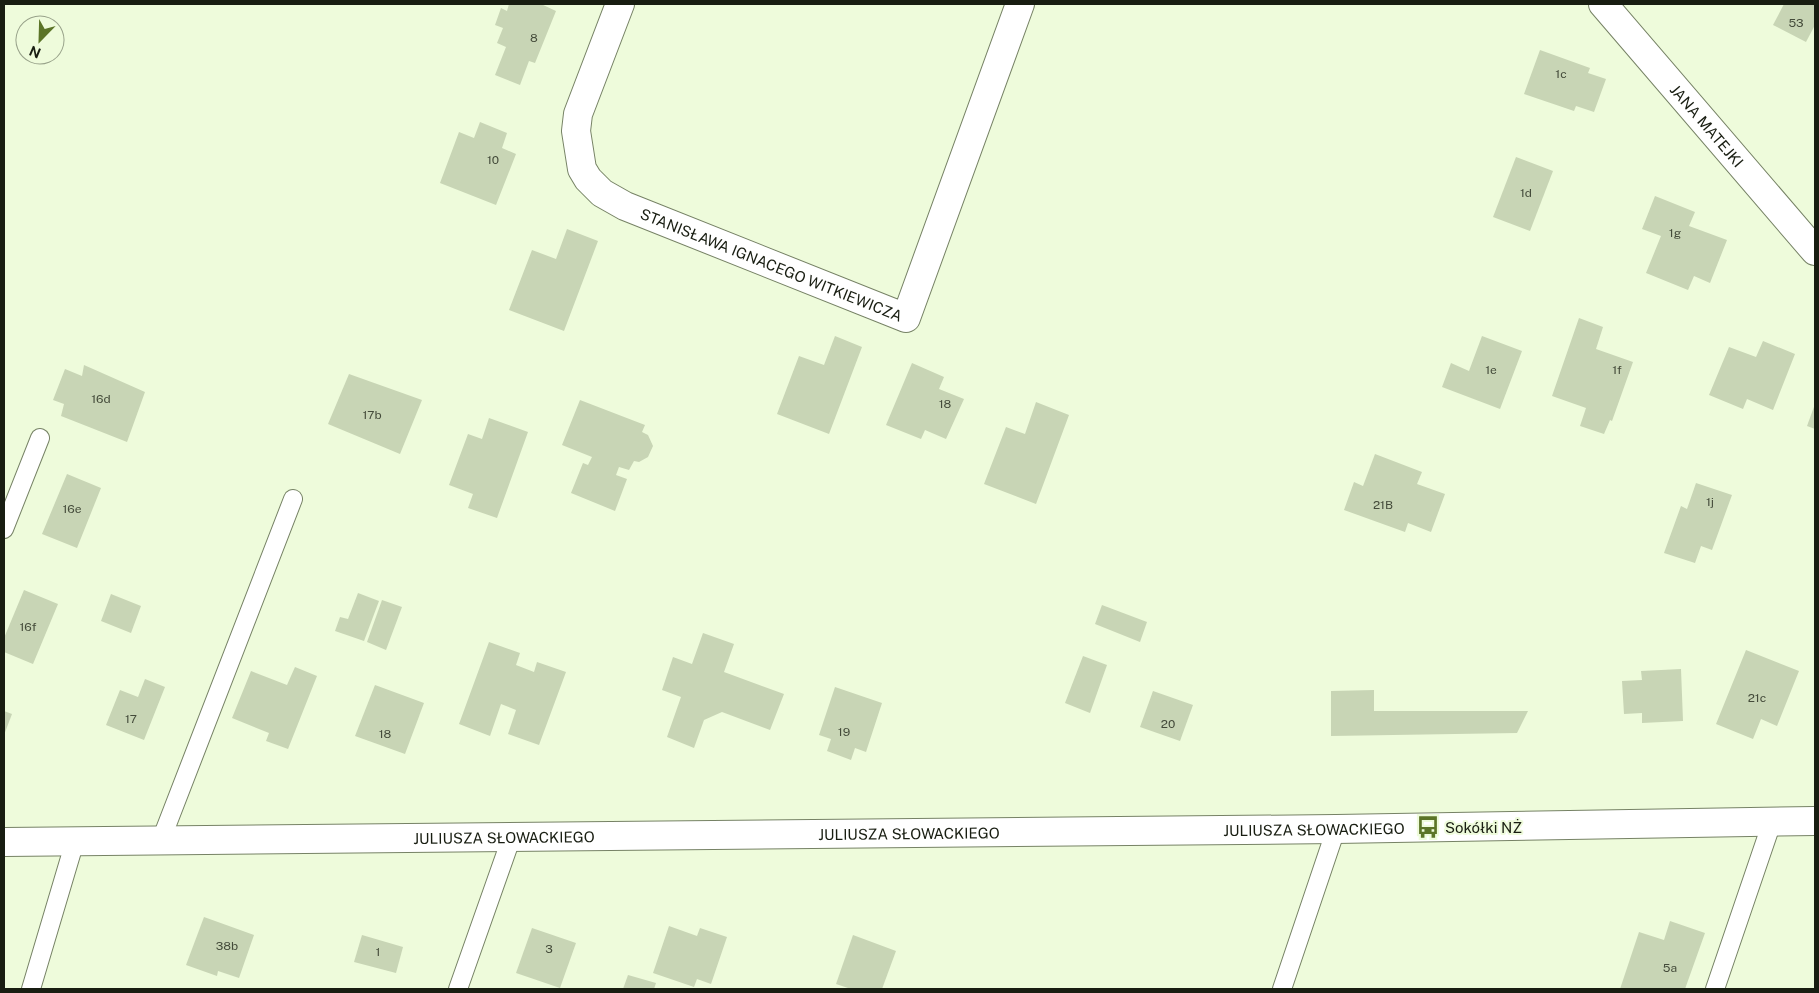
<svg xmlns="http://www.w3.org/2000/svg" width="1819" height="993" font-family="'Public Sans',sans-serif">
  <rect width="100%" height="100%" fill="#eefbdb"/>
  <g fill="#c8d5b5">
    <path d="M509 4H541L556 11 535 63 529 61 520 85 495 75 506 47 497 43 503 28 495 25 501 8 507 11Z"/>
    <path d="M1784 4H1815V25L1806 42 1773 25Z"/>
    <path d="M1540 50 1590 68 1588 73 1606 79 1594 112 1576 106 1574 111 1524 94Z"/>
    <path d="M480 122 507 133 502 148 516 154 496 205 440 183 459 132 474 138Z"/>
    <path d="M1516 157 1553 171 1530 231 1493 217Z"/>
    <path d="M1655 196 1695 212 1689 226 1727 240 1710 283 1694 276 1688 290 1646 273 1661 236 1642 229Z"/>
    <path d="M567 229 598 241 564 331 509 310 532 250 556 259Z"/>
    <path d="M1579 318 1603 327 1596 349 1633 362 1612 421 1610 420 1604 434 1580 426 1586 408 1552 396Z"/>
    <path d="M835 336 862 347 829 434 777 414 799 356 824 365Z"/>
    <path d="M1482 336 1522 351 1500 409 1442 387 1451 363 1469 371Z"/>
    <path d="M1763 341 1795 354 1773 410 1747 399 1743 409 1709 395 1729 347 1756 357Z"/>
    <path d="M912 363 944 377 939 389 964 399 946 439 925 430 921 439 886 425Z"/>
    <path d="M84 365 145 392 127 442 61 416 64 404 53 400 65 369 82 376Z"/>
    <path d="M349 374 422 400 400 454 328 424Z"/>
    <path d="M580 400 645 425 642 432 648 435 653 446 648 457 639 462 634 461 629 470 619 467 616 475 627 479 615 511 571 493 583 463 588 465 592 457 562 445Z"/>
    <path d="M1036 402 1069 415 1036 504 984 484 1006 427 1025 434Z"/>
    <path d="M1815 404V429L1807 426Z"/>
    <path d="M489 418 528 432 497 518 468 508 473 494 449 485 468 434 482 439Z"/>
    <path d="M1375 454 1422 472 1417 484 1445 494 1431 532 1408 523 1405 532 1344 510 1354 482 1363 486Z"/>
    <path d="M67 474 101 488 77 548 42 534Z"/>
    <path d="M1696 483 1732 495 1712 550 1701 546 1695 563 1664 553 1681 506 1687 509Z"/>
    <path d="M24 590 58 604 33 664 4 652V638Z"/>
    <path d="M358 593 379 601 364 641 335 631 340 617 348 619Z"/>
    <path d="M111 594 141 606 131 633 101 621Z"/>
    <path d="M382 600 402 607 386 650 367 642Z"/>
    <path d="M1102 605 1147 622 1140 642 1095 624Z"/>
    <path d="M703 633 734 644 724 672 784 694 770 730 722 712 704 720 694 748 667 737 681 697 662 690 673 657 692 664Z"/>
    <path d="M489 642 520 653 516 665 534 672 537 662 566 672 539 745 508 734 516 710 501 704 490 736 459 724Z"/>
    <path d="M1746 650 1799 671 1777 726 1761 719 1753 739 1716 724Z"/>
    <path d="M1083 656 1107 665 1090 713 1065 703Z"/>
    <path d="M295 667 317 676 288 749 266 741 269 733 232 718 251 671 287 685Z"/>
    <path d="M1681 669 1683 721 1642 723V713L1624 714 1622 681 1642 680 1641 671Z"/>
    <path d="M145 679 165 687 144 740 106 725 120 690 138 697Z"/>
    <path d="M375 685 424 703 405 754 355 736Z"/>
    <path d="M835 687 882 703 866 752 855 748 851 760 827 751 831 739 819 735Z"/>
    <path d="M1374 690V711H1528L1517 733 1331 736V691Z"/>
    <path d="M1153 691 1193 705 1180 741 1140 727Z"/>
    <path d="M4 711 12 714 4 735Z"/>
    <path d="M204 917 254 935 239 978 218 971 217 976 186 965Z"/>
    <path d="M1670 921 1705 933 1685 989H1620L1639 932 1664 940Z"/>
    <path d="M669 926 697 936 700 928 727 937 711 984 697 979 694 987 653 973Z"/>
    <path d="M532 928 576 943 560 988 516 973Z"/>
    <path d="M362 935 403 947 396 973 354 962Z"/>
    <path d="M853 935 896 951 882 989H851L836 984Z"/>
    <path d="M628 975 656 983 654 989H623Z"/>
  </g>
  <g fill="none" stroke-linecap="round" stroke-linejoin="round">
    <defs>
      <g id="lane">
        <path d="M4 529 40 438"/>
        <path d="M161 840 293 499"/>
        <path d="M31 989 75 841"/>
        <path d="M458 989 512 836"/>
        <path d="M1282 989 1336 829"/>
        <path d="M1715 989 1772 822"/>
      </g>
      <g id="street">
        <path id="s1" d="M620 4 578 114 576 131 582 169 588 179 602 193 625 206 906 318 1020 4"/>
        <path id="s2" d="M1603 4 1815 251"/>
        <path id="s3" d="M4 842 1336 829 1815 821"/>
      </g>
    </defs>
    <use href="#lane" stroke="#768265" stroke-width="20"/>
    <use href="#street" stroke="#768265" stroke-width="30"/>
    <use href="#lane" stroke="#fff" stroke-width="18"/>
    <use href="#street" stroke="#fff" stroke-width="28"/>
  </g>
  <defs>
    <symbol id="bus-bare" viewBox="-9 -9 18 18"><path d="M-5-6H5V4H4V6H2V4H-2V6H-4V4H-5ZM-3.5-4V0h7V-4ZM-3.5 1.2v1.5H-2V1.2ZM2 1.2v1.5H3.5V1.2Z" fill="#5b7427" stroke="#eefbdb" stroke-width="2.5" paint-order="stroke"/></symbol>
  </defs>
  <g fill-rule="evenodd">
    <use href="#bus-bare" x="1412" y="811" width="32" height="32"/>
  </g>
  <g text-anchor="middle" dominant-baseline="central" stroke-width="4" stroke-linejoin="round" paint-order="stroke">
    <g font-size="12" fill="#444b3a">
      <text x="1796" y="23">53</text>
      <text x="534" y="38">8</text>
      <text x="1561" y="74">1c</text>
      <text x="493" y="160">10</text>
      <text x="1526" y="193">1d</text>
      <text x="1675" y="233">1g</text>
      <text x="1491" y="370">1e</text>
      <text x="1617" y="370">1f</text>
      <text x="101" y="399">16d</text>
      <text x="945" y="404">18</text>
      <text x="372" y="415">17b</text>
      <text x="1710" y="502">1j</text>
      <text x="1383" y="505">21B</text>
      <text x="72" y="509">16e</text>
      <text x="28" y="627">16f</text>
      <text x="1757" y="698">21c</text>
      <text x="131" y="719">17</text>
      <text x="1168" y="724">20</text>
      <text x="844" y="732">19</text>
      <text x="385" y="734">18</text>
      <text x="227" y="946">38b</text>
      <text x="549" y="949">3</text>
      <text x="378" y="952">1</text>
      <text x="1670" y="968">5a</text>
    </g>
    <g font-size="15" fill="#181d11" stroke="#eefbdb">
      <text stroke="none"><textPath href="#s2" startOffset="160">JANA MATEJKI</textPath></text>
      <text stroke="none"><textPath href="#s1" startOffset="389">STANISŁAWA IGNACEGO WITKIEWICZA</textPath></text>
      <text stroke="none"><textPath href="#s3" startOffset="1310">JULIUSZA SŁOWACKIEGO</textPath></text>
      <text stroke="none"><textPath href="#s3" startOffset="905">JULIUSZA SŁOWACKIEGO</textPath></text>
      <text stroke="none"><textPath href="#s3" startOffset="500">JULIUSZA SŁOWACKIEGO</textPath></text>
    </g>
    <g font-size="15" fill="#181d11" stroke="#eefbdb" text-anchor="start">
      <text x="1445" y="827">Sokółki NŻ</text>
    </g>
  </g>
  <rect width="1819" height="993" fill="none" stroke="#181d11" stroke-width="10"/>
  <g transform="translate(40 40) rotate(203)"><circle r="24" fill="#eefbdb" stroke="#98a28a"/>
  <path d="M0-4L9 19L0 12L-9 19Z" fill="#5b7427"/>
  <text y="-8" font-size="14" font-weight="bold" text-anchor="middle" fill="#181d11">N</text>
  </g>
</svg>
